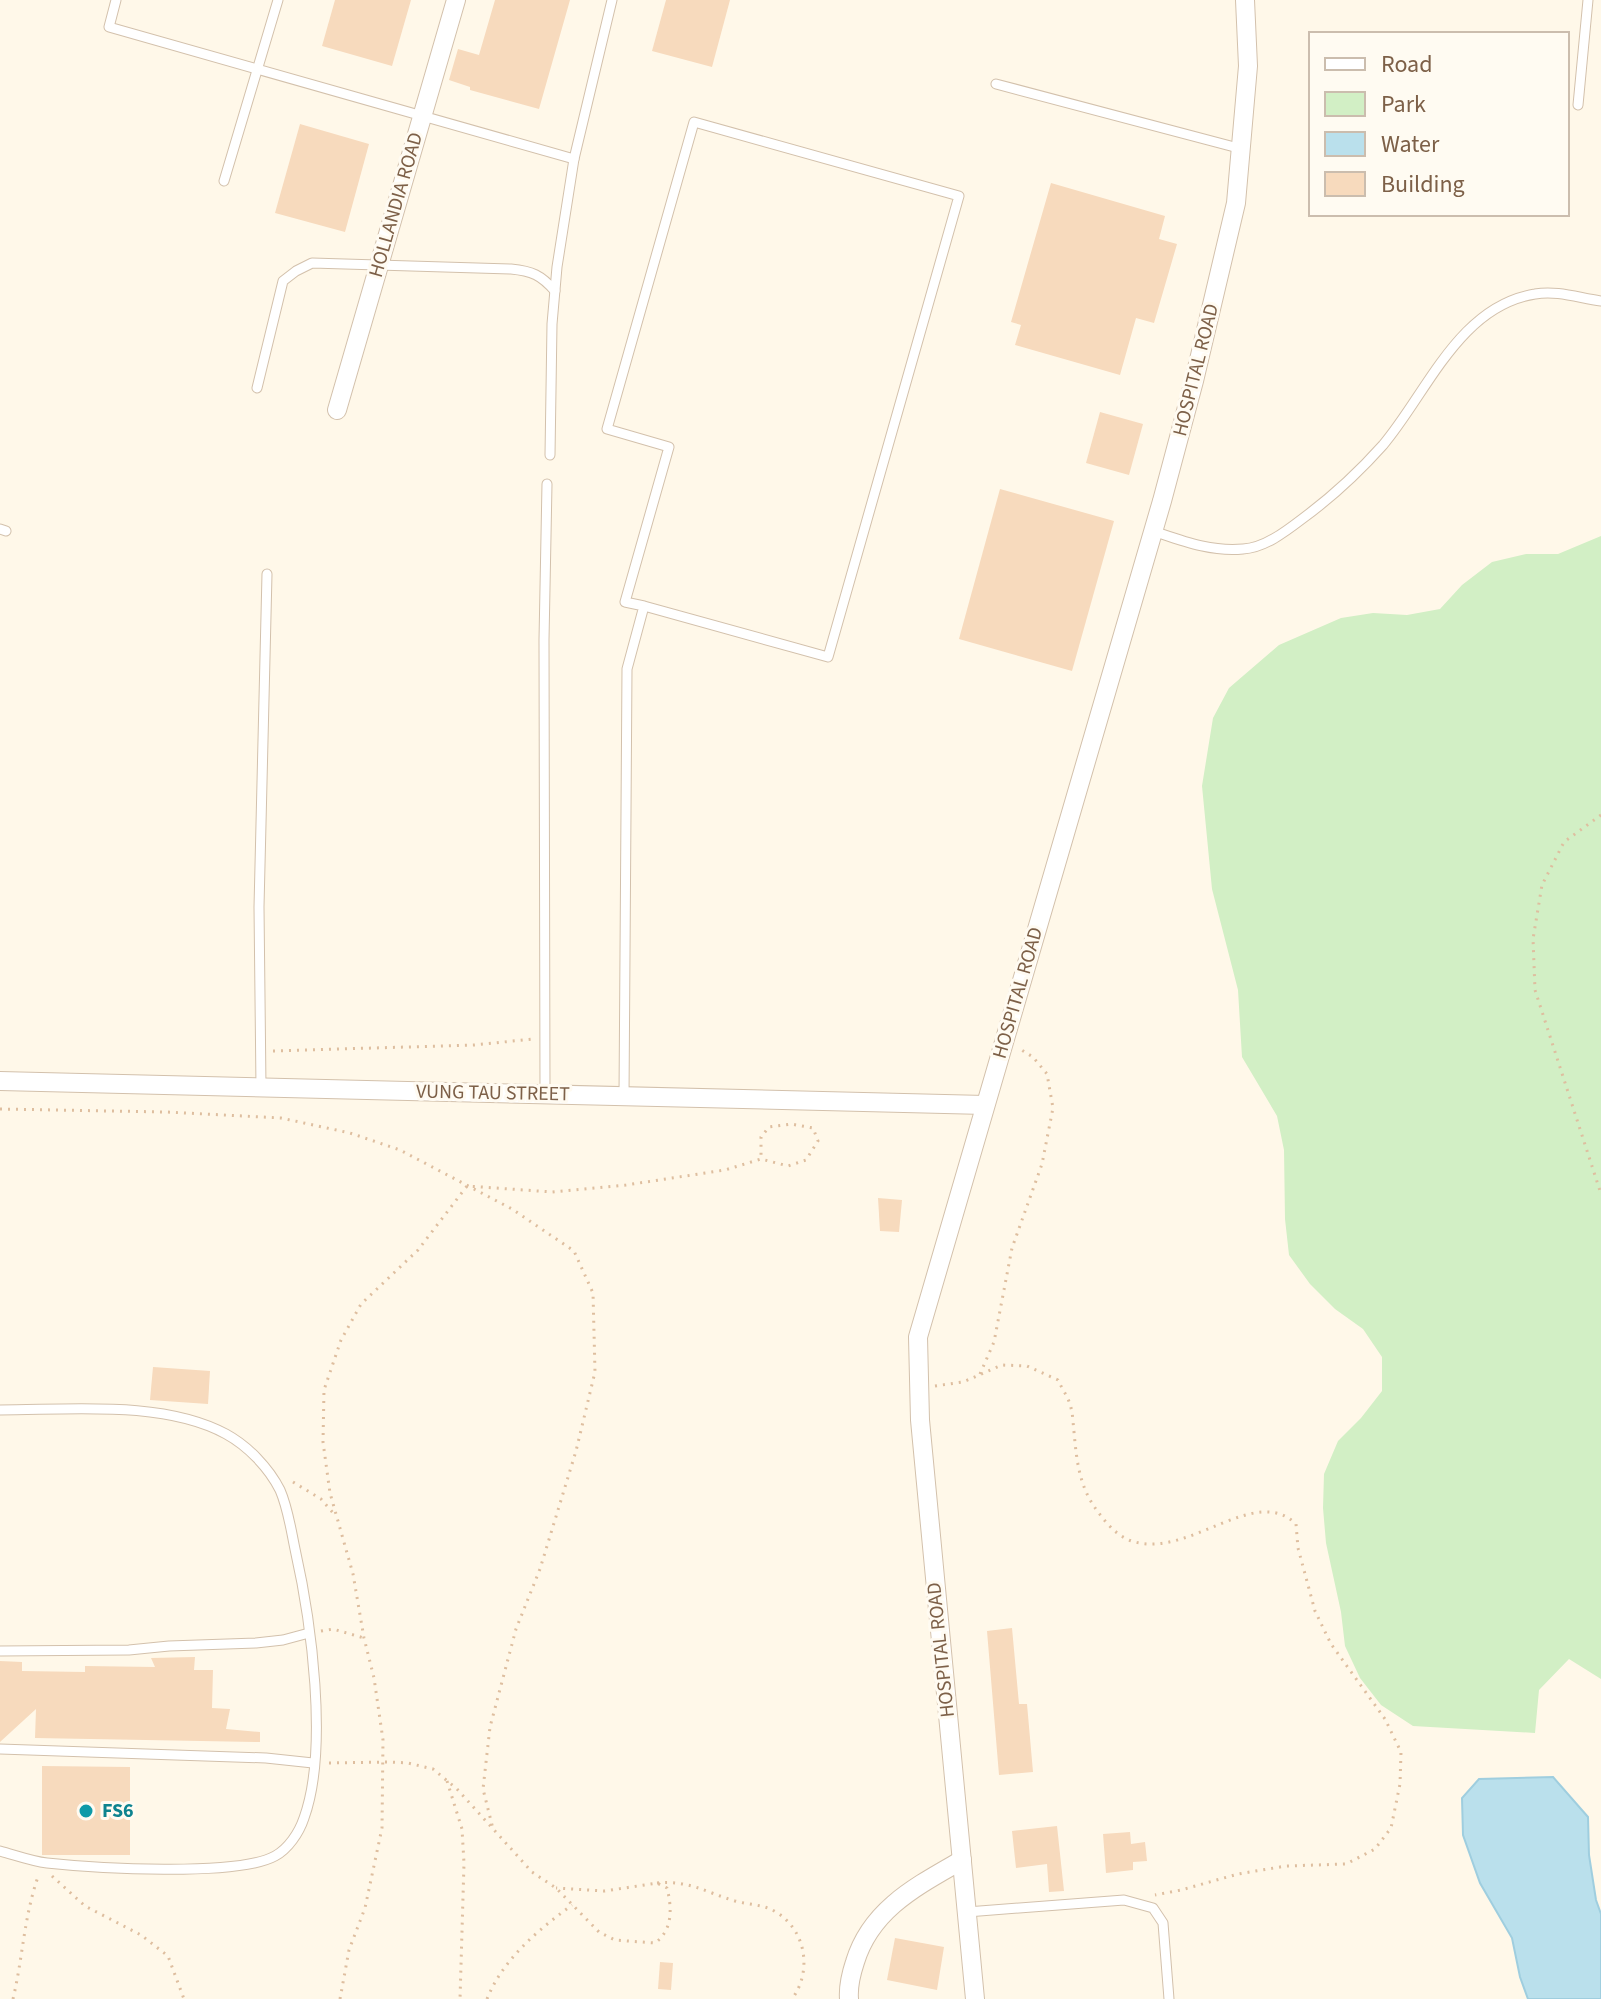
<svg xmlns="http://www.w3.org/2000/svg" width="1601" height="1999" font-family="'Source Sans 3',sans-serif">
  <rect width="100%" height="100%" fill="#fff8e9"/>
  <path fill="#d2efc5" d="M1601 536V1679L1569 1659 1539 1690 1535 1733 1413 1726 1381 1705 1360 1678 1345 1646 1341 1612 1326 1543 1323 1508 1324 1474 1338 1441 1361 1418 1382 1391V1357L1363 1329 1335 1309 1310 1284 1289 1255 1285 1219 1284 1150 1277 1116 1242 1057 1238 990 1212 889 1202 786 1213 718 1229 688 1279 645 1341 618 1373 613 1407 615 1440 609 1462 585 1492 562 1526 554H1558Z"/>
  <path fill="#bae0ec" stroke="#9fcedf" stroke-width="2" d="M1553 1777 1588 1817 1589 1855 1596 1900 1601 1914V1999H1528L1520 1977 1512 1938 1480 1883 1463 1835 1462 1798 1479 1779Z"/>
  <g fill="#f7dabd">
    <path d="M335 0H411L392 66 322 46Z"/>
    <path d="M495 0H570L539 109 470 90V87L449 80 458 49 479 55Z"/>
    <path d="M666 0H730L712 67 652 51Z"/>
    <path d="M300 124 369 144 345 232 275 213Z"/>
    <path d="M1051 183 1165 216 1159 239 1177 244 1154 323 1136 318 1120 375 1015 345 1021 325 1011 322Z"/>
    <path d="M1100 412 1143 424 1129 475 1086 463Z"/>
    <path d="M1000 489 1114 521 1072 671 959 639Z"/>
    <path d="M878 1198 902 1200 899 1232 880 1231Z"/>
    <path d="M153 1367 210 1371 208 1404 150 1400Z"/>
    <path d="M1012 1628 1019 1704H1027L1033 1772 999 1775 987 1631Z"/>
    <path d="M195 1657 194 1670H213L212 1708 230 1709 226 1729 260 1732V1742L35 1738 36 1709 0 1742V1661L22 1662V1671L85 1672V1666L155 1667 151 1658Z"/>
    <path d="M42 1766 130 1767V1855H42Z"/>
    <path d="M1057 1826 1064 1891 1049 1892 1047 1864 1016 1868 1012 1831Z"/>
    <path d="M1130 1832 1131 1844 1145 1842 1147 1861 1133 1862V1870L1106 1873 1103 1834Z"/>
    <path d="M895 1938 944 1947 937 1990 887 1980Z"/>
    <path d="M660 1962 673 1963 671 1990 658 1989Z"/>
  </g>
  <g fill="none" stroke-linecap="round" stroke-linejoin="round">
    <defs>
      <g id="lane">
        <path d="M116 0 109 27 574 159 612 0"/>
        <path d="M996 84 1242 149"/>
        <path d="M1578 105 1588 0"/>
        <path d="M224 181 278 0"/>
        <path d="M257 388 283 281 296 271 312 263 511 269C532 271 541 275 555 291"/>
        <path d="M550 455 552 324 557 267 574 159"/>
        <path d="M0 529 6 531"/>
        <path d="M1153 531C1183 541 1211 552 1243 549 1264 548 1285 532 1302 519 1332 497 1358 473 1383 445 1427 393 1459 306 1535 294 1557 290 1579 298 1601 301"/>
        <path d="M261 1087 259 907 267 574"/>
        <path d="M545 1094 544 640 547 484"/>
        <path d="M624 1096 627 669 644 606 828 657 959 196 694 122 607 429 669 447 625 602 644 606"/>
        <path d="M0 1410C70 1410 163 1400 226 1434 248 1446 269 1468 280 1490 288 1508 291 1530 295 1549 311 1620 329 1749 304 1818 299 1833 288 1849 275 1856 237 1877 93 1868 47 1863 31 1861 15 1855 0 1851"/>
        <path d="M0 1651 129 1650 169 1646 256 1643 283 1640 309 1633"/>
        <path d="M0 1749 266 1758 313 1763"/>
        <path d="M967 1912 1124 1900 1153 1908 1163 1923 1169 1999"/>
      </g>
      <g id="street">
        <path d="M337 410 456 0"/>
        <path d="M0 1081 985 1105"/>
        <path d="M849 1999C848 1986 851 1974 855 1962 871 1909 917 1886 962 1860"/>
        <path d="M975 1999 920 1420 918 1337 1162 501 1194 381 1236 203 1248 66 1245 0"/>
      </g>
    </defs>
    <use href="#lane" stroke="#d3c1ac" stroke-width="11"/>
    <use href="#street" stroke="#d3c1ac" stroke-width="20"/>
    <g stroke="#debe9f" stroke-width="3" stroke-dasharray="2 6" stroke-linecap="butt">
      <path d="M1601 815 1564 842 1542 885 1533 939 1535 990 1601 1194"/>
      <path d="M273 1051 474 1045 533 1039"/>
      <path d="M0 1109 166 1112 281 1118 350 1133 400 1150 512 1209 574 1251 593 1293 595 1372 576 1451 540 1569 516 1629 490 1727 483 1789 493 1829"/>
      <path d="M980 1374 994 1342 1012 1248 1042 1164 1053 1108 1047 1074 1033 1057 1020 1049"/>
      <path d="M935 1386 963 1382 1002 1365 1027 1366 1058 1380C1062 1389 1069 1398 1071 1408 1073 1415 1073 1424 1074 1432 1077 1465 1080 1491 1102 1517 1110 1528 1122 1539 1135 1542 1191 1557 1255 1484 1296 1524L1298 1548 1315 1611 1331 1644 1385 1719 1401 1752 1400 1784 1391 1828 1375 1849 1346 1864 1286 1866 1238 1874 1181 1890 1155 1895"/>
      <path d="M293 1482 321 1499 334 1514"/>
      <path d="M321 1631 333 1629 364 1638"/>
      <path d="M329 1763 390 1762 408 1763 433 1769 457 1789 532 1872 556 1888 599 1932 615 1940 655 1943C673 1930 672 1908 667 1888L657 1883 605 1891 556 1888"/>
      <path d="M447 1781 462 1829 464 1863 460 1999"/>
      <path d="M52 1876 85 1906 141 1935 168 1956 184 1999"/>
      <path d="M657 1883C689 1880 705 1892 735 1901 749 1905 763 1904 776 1912 807 1931 812 1972 792 1999"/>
      <path d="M13 1999C23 1957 24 1915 39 1874"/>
      <path d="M340 1999 349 1950 365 1908 382 1828 383 1740 374 1678 364 1638 353 1574 330 1493 323 1442 324 1390 341 1340 361 1304 418 1250 467 1186 552 1192 626 1185 725 1170 761 1159 788 1166 806 1160 818 1141 813 1128 791 1124 769 1127 761 1137V1159"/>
      <path d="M487 1999C503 1959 538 1930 572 1905"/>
    </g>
    <use href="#lane" stroke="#fff" stroke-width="9"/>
    <use href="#street" stroke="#fff" stroke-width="18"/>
  </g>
  <circle fill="#0f9aa8" stroke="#fffbf2" stroke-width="3" cx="86" cy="1811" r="8"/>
  <g text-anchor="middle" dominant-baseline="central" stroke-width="6" stroke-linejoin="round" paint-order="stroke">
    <g font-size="20" fill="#7d6048" stroke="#fffbf2">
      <text transform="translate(396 205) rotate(-74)">HOLLANDIA ROAD</text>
      <text transform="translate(1196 370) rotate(-76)">HOSPITAL ROAD</text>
      <text transform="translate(1018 993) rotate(-74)">HOSPITAL ROAD</text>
      <text transform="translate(493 1093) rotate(1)">VUNG TAU STREET</text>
      <text transform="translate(941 1650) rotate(-96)">HOSPITAL ROAD</text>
    </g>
    <g font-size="20" font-weight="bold" fill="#0d838f" stroke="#fffbf2" text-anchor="start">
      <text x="102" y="1811">FS6</text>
    </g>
  </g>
  <rect x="1309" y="32" width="260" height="184" fill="#fffbf2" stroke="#cbbdae" stroke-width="2"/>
  <rect x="1325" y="58" width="40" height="12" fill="#ffffff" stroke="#cbbdae" stroke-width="2"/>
  <text x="1381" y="72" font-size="24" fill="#7d6048">Road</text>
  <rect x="1325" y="92" width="40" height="24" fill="#d2efc5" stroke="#cbbdae" stroke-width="2"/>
  <text x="1381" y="112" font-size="24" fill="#7d6048">Park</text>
  <rect x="1325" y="132" width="40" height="24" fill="#bae0ec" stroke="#cbbdae" stroke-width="2"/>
  <text x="1381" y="152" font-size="24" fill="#7d6048">Water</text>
  <rect x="1325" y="172" width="40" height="24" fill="#f7dabd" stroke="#cbbdae" stroke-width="2"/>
  <text x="1381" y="192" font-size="24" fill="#7d6048">Building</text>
</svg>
